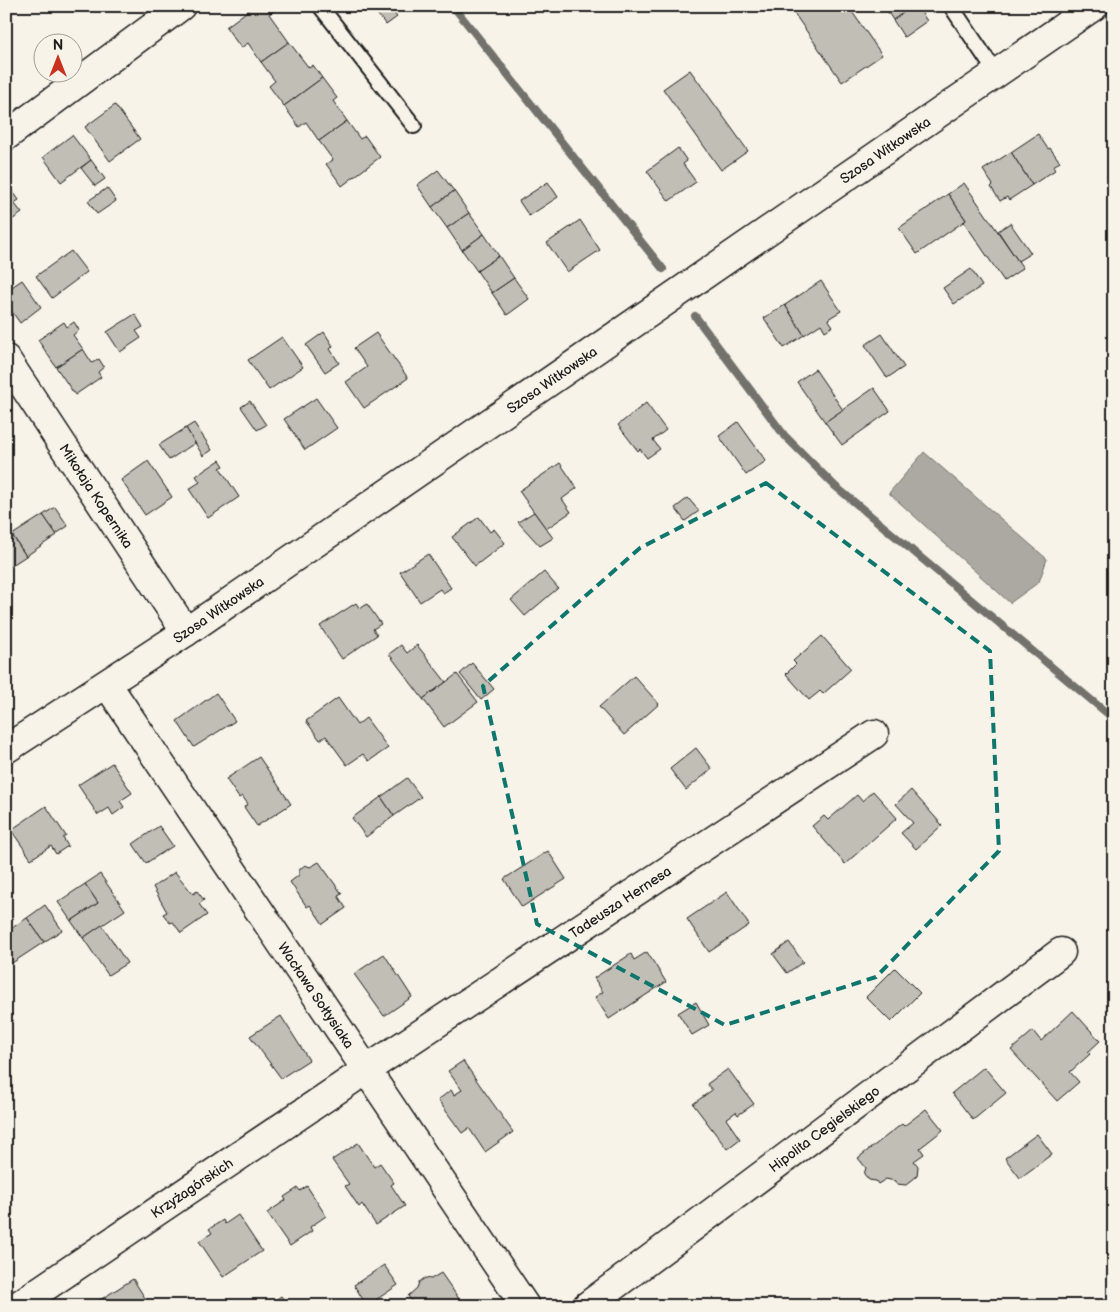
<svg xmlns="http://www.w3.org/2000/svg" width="1120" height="1312" font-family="'Balsamiq Sans',sans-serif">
  <rect width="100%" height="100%" fill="#f7f3e8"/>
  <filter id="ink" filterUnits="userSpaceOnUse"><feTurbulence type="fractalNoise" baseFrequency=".02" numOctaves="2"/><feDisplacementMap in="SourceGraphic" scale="10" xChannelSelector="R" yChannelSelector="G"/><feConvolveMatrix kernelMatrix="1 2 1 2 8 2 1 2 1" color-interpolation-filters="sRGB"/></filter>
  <g filter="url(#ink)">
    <path fill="#aca9a2" stroke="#72716c" d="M924 452 1047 559 1039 582 1010 603 889 493Z"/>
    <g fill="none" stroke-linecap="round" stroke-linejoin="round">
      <g stroke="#72716c" stroke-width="8">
        <path d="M453 6 663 269"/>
        <path d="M695 316 784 435 835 486 1114 719"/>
      </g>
    </g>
    <g fill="#c0beb5" stroke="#1c1c1c">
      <path d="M254 6H270L274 11 269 14 289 42 261 62 248 43 241 48 226 27Z"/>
      <path d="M371 6H398L392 11 397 17 386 25Z"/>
      <path d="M789 6H848L882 55 842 82Z"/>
      <path d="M884 6H913L893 20Z"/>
      <path d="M913 6H917L927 21 904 37 893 20Z"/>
      <path d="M289 42 309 68 313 65 322 78 284 106 269 86 275 81 261 62Z"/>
      <path d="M690 70 748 151 721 170 663 89Z"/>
      <path d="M322 78 337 98 333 101 347 121 319 141 306 122 299 127 284 106Z"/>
      <path d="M115 105 140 139 110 161 85 127Z"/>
      <path d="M347 121 360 139 365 136 380 157 342 186 326 164 333 160 319 141Z"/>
      <path d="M1038 134 1048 149 1050 148 1060 162 1053 166 1055 170 1032 185 1011 152Z"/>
      <path d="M72 135 91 160 61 182 43 157Z"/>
      <path d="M678 148 687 161 683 164 696 182 669 201 647 171Z"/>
      <path d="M1011 152 1032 185 1009 200 1007 197 1000 201 991 187 993 185 983 170Z"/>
      <path d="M91 160 105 179 95 186 81 168Z"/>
      <path d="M438 170 454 191 432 207 417 185Z"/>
      <path d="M548 182 558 197 529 216 519 201Z"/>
      <path d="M964 183 1023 268 1004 281 964 222 966 220 948 194Z"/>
      <path d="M9 186 19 200 14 203 22 213 6 224V189Z"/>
      <path d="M107 188 116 201 97 214 88 201Z"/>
      <path d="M454 191 469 213 447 228 432 207Z"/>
      <path d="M948 194 966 220 917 254 899 228Z"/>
      <path d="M469 213 484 234 462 250 447 228Z"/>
      <path d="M580 220 600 250 567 272 547 243Z"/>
      <path d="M1010 223 1031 253 1018 261 998 231Z"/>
      <path d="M484 234 499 256 477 271 462 250Z"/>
      <path d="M71 251 87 272 52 298 36 276Z"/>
      <path d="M499 256 514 278 492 293 477 271Z"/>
      <path d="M971 269 982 286 954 304 943 288Z"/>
      <path d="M514 278 529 299 507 315 492 293Z"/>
      <path d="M22 280 41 307 20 323 6 303V291Z"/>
      <path d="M821 281 841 311 828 319 833 326 825 331 821 324 804 335 785 305Z"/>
      <path d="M785 305 804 335 784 348 764 318Z"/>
      <path d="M135 314 143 327 136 331 141 338 120 352 107 332Z"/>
      <path d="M64 322 67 327 74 322 79 330 73 335 83 349 56 367 38 340Z"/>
      <path d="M324 332 333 346 330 349 339 363 325 372 306 345Z"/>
      <path d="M376 333 408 378 364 408 346 382 367 367 354 348Z"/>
      <path d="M882 334 904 367 887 378 865 345Z"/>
      <path d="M282 337 303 367 269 390 248 360Z"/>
      <path d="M83 349 92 363 99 359 104 367 98 372 101 377 75 395 56 367Z"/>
      <path d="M815 369 843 410 825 422 797 382Z"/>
      <path d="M874 388 890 411 842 445 825 422Z"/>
      <path d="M316 398 337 428 305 450 284 419Z"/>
      <path d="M250 401 266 425 257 430 241 407Z"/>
      <path d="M646 403 666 430 653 440 660 449 647 458 640 449 638 451 618 425Z"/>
      <path d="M738 422 766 461 746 475 719 436Z"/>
      <path d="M194 423 212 450 203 456 186 428Z"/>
      <path d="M186 428 195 443 169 460 159 445Z"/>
      <path d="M220 460 224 466 220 468 239 497 208 518 189 489 200 482 196 476Z"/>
      <path d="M148 461 172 497 145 515 121 480Z"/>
      <path d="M560 463 577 488 562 499 571 512 546 529 519 491Z"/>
      <path d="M688 498 699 511 685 521 675 508Z"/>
      <path d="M55 507 68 526 56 534 43 515Z"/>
      <path d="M534 512 553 538 540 546 518 522Z"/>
      <path d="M43 515 57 535 26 556 12 535Z"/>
      <path d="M479 517 490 532 494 529 505 543 475 566 452 537Z"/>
      <path d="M12 535 26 556 6 569V539Z"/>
      <path d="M428 554 451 588 443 593 440 589 420 602 400 572Z"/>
      <path d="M544 572 558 588 525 616 511 600Z"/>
      <path d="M356 603 360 609 367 604 381 624 373 629 377 635 342 659 320 626Z"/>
      <path d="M822 636 851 669 823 694 820 691 809 700 786 674 796 664 793 661Z"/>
      <path d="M401 645 407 653 417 645 446 682 423 699 389 654Z"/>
      <path d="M472 663 494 689 481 700 460 674Z"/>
      <path d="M457 674 478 702 444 727 423 699Z"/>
      <path d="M634 676 659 704 624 735 599 707Z"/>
      <path d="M216 693 235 721 194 747 177 721Z"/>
      <path d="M338 698 357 725 366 718 388 748 369 761 363 754 347 765 326 736 320 740 306 721Z"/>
      <path d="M696 748 712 769 686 790 670 769Z"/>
      <path d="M259 757 291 804 257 826 244 807 248 804 242 796 239 798 226 779Z"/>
      <path d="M112 763 132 793 120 801 124 807 113 815 109 808 98 815 78 785Z"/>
      <path d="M407 778 421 797 394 816 381 797Z"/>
      <path d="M911 790 942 825 916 849 901 833 913 823 896 804Z"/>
      <path d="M873 791 897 818 845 864 812 826 824 816 828 820 857 795 862 801Z"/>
      <path d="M381 797 394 816 366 837 352 818Z"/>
      <path d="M46 806 66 836 63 838 68 846 56 854 51 846 31 859 11 830Z"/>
      <path d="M159 826 173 846 146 863 133 844Z"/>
      <path d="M548 851 566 879 522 907 504 879Z"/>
      <path d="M319 862 342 894 338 896 346 908 323 924 310 905 307 907 290 882 299 875V870L305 865 310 867Z"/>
      <path d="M175 872 193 894 197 891 204 900 199 904 207 915 181 933 173 922 170 923 163 914 167 912 153 887Z"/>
      <path d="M100 874 125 910 83 938 71 921 98 903 85 884Z"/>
      <path d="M85 884 98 903 71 921 58 902Z"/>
      <path d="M727 892 749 925 709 952 687 919Z"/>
      <path d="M45 905 62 930 44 942 27 918Z"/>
      <path d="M27 918 44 942 6 967V932Z"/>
      <path d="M102 925 127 963 108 975 83 938Z"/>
      <path d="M789 942 803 962 787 973 773 954Z"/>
      <path d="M647 952 666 982 609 1019 595 997 603 992 594 978 631 954 634 960Z"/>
      <path d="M384 954 412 997 384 1016 354 974Z"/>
      <path d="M895 968 920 993 891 1022 866 997Z"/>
      <path d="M696 1002 709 1025 692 1035 678 1013Z"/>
      <path d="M1073 1011 1100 1041 1088 1052 1090 1054 1070 1072 1079 1082 1057 1101 1011 1050 1033 1031 1041 1041Z"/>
      <path d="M281 1016 309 1060 281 1078 250 1036Z"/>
      <path d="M463 1061 513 1132 485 1152 469 1128 462 1133 438 1100 451 1090 454 1095 462 1090 448 1071Z"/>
      <path d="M984 1067 1006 1093 973 1120 952 1093Z"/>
      <path d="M728 1069 754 1104 738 1115 736 1112 726 1119 740 1139 727 1149 693 1104 712 1090 707 1084Z"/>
      <path d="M926 1109 943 1130 920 1148 924 1154 914 1161 918 1166 917 1176 906 1185 897 1184 895 1181 886 1179 878 1184 876 1181 869 1180 864 1174 866 1168 858 1158 902 1124 904 1126Z"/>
      <path d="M1037 1134 1052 1154 1020 1178 1005 1158Z"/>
      <path d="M358 1143 374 1167 380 1163 394 1183 391 1185 405 1206 376 1225 362 1204 359 1207 345 1186 349 1184 332 1160Z"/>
      <path d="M307 1186 326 1216 310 1227 312 1231 290 1246 267 1213 286 1200 284 1197 298 1188 300 1191Z"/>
      <path d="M238 1215 262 1251 223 1277 199 1241 212 1233 209 1229 223 1220 225 1224Z"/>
      <path d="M384 1265 398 1285 367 1306 354 1285Z"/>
      <path d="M441 1273 464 1306H415L408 1296 417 1288 419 1282 425 1278 431 1279Z"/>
      <path d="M133 1279 150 1306H93L92 1305Z"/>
      <path d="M281 1296 288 1306H267Z"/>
    </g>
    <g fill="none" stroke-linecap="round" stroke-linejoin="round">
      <defs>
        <g id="service">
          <path d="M320 6 414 126"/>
          <path d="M951 6 996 73"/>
        </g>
        <g id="minor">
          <path d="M6 136 181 6"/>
          <path id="s1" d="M6 359 186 632"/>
          <path id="s2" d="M107 684 525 1306"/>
          <path id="s3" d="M17 1306 366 1070 874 734"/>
          <path id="s4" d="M587 1306 1061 952"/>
        </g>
        <g id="tertiary">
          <path id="s5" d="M6 749 186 632 1094 6"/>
        </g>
      </defs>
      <use href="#service" stroke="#1c1c1c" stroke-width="18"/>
      <use href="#minor" stroke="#1c1c1c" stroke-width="31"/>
      <use href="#tertiary" stroke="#1c1c1c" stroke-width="31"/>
      <use href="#service" stroke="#f7f3e8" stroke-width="14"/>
      <use href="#minor" stroke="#f7f3e8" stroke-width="28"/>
      <use href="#tertiary" stroke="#f7f3e8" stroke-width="28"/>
    </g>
  </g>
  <path fill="none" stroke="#0f766e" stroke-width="4" stroke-dasharray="10 6" stroke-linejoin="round" d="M766 483 990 651 999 851 876 977 725 1025 537 924 483 686 640 548Z"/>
  <g text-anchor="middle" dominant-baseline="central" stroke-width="4" stroke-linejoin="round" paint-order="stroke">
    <g font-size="14" fill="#1c1c1c" stroke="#f7f3e8">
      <text stroke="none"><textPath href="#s5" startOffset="1064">Szosa Witkowska</textPath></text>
      <text stroke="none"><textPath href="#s5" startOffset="659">Szosa Witkowska</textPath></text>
      <text stroke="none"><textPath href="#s1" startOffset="164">Mikołaja Kopernika</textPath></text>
      <text stroke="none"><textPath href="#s5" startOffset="254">Szosa Witkowska</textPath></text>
      <text stroke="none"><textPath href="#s3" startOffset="726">Tadeusza Hernesa</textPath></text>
      <text stroke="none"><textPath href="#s2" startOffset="375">Wacława Sołtysiaka</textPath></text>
      <text stroke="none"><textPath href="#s4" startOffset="296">Hipolita Cegielskiego</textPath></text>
      <text stroke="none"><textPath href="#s3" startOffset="211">Krzyżagórskich</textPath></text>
    </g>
  </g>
  <rect width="1120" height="1312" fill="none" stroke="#f7f3e8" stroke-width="25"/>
  <rect x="12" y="12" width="1095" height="1287" fill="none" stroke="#1c1c1c" stroke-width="2" filter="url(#ink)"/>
  <g transform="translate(58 58)"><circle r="24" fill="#f7f3e8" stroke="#9f9d96"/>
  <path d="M0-4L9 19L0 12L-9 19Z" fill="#c8321e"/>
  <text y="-8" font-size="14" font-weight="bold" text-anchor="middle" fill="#1c1c1c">N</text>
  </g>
</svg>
